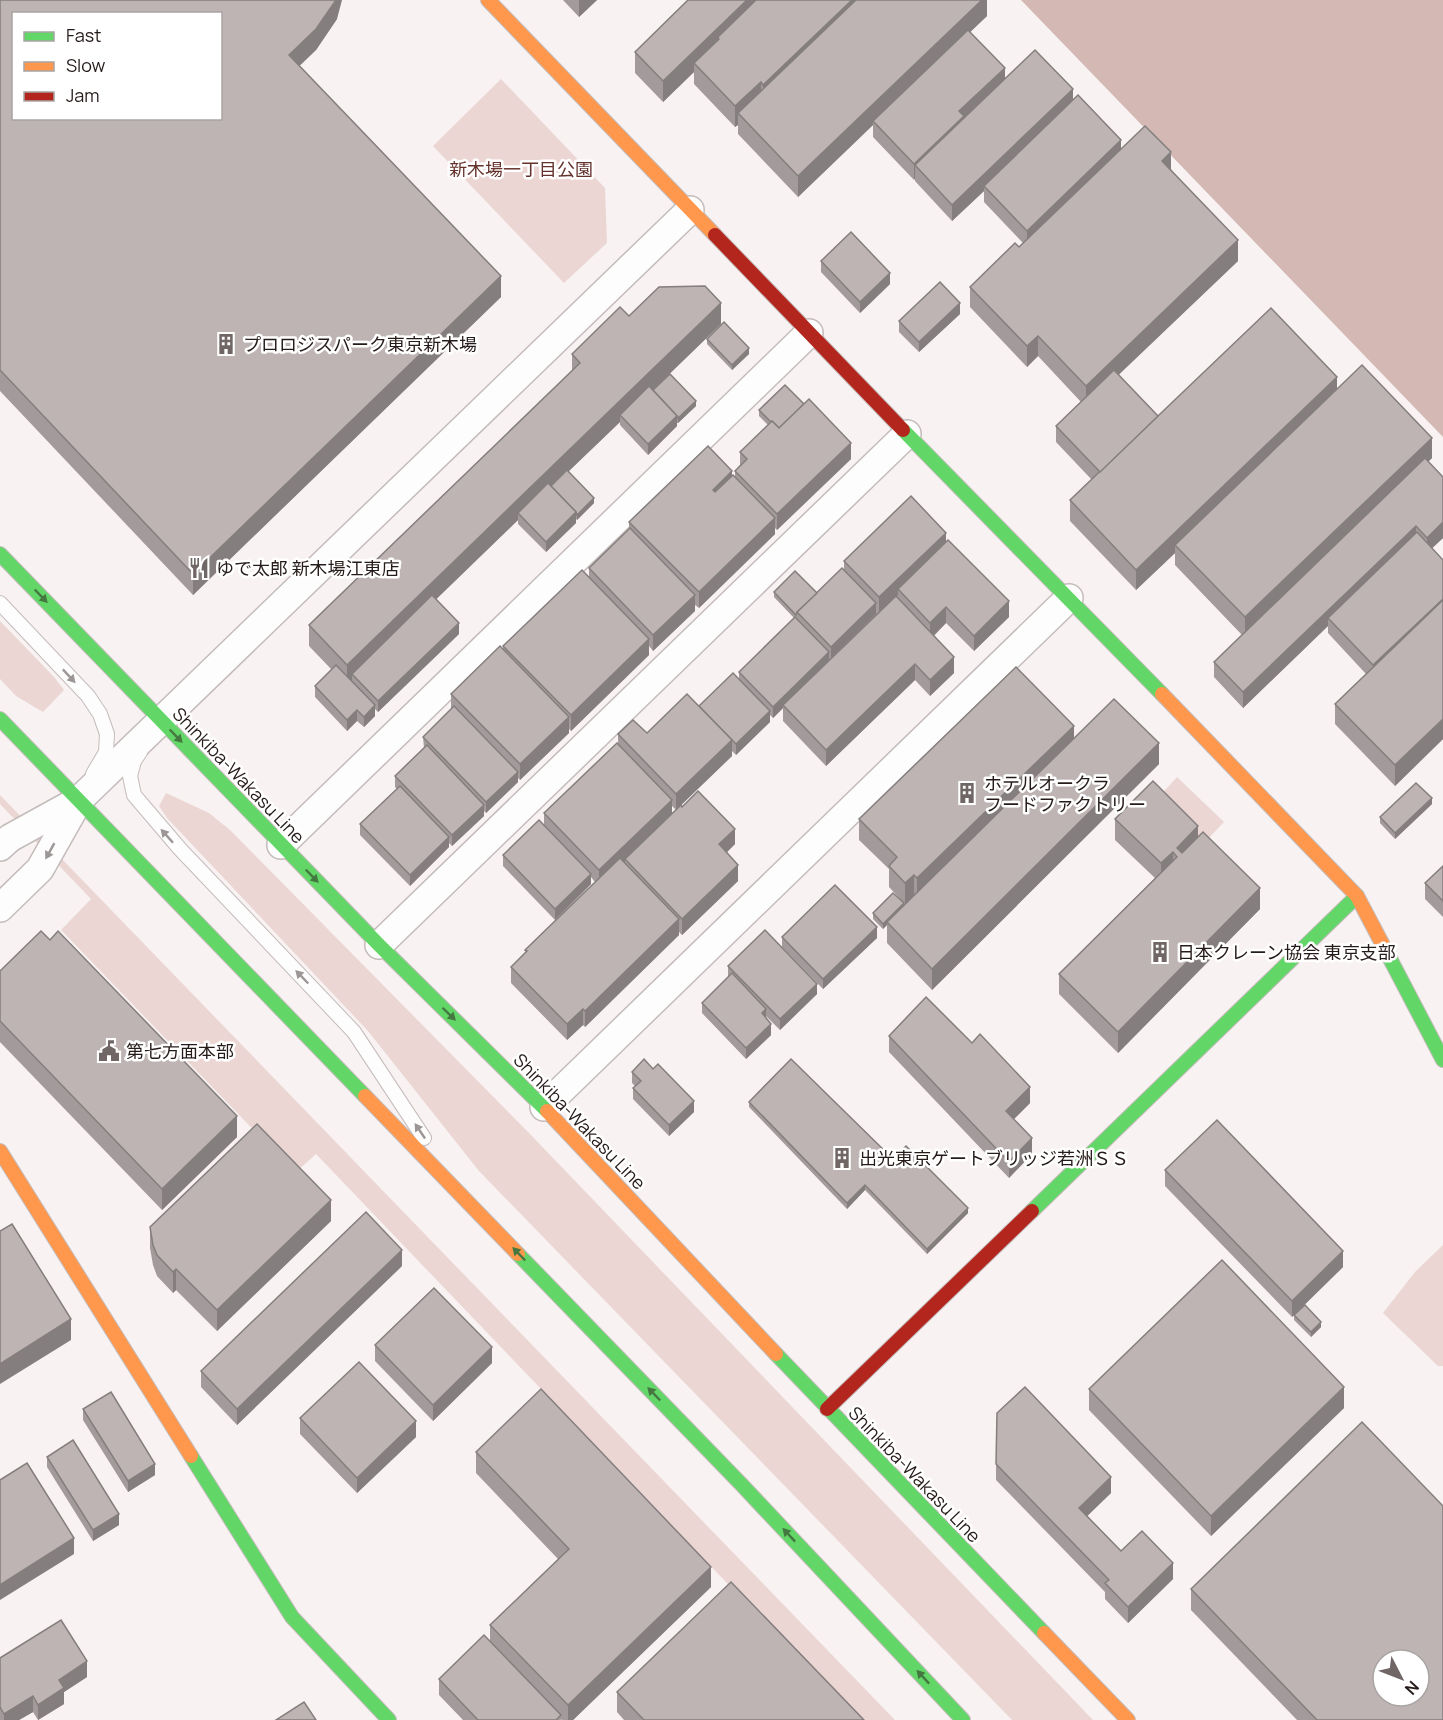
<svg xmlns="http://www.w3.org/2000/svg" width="1443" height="1720" font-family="Manrope,'Noto Sans JP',sans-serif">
  <rect width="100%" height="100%" fill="#f8f2f2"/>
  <g fill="#ebd6d3">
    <path d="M501 79 605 188 607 243 564 283 433 146Z"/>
    <path d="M0 621 54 677 64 690 43 712 16 696 0 679Z"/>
    <path d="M1177 777 1224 822 1203 844 1156 800Z"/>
    <path d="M166 793 209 813 230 830 529 1133 1093 1720H1012L479 1171 368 1031 167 818 159 806Z"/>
    <path d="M0 795 895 1720H858L316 1154 295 1173 61 930 91 899 0 804Z"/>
    <path d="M1443 1245V1366H1438L1383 1313 1415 1272Z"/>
  </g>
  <path fill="#d3b8b4" d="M1021 0H1443V437Z"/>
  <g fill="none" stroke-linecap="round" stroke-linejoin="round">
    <defs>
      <g id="lane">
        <path d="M0 603 88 696 100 714 107 734 106 752 93 774"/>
        <path d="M140 752 134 761 130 776 134 795 180 849 354 1032 424 1138"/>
      </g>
      <g id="street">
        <path d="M281 845 809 333"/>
        <path d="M0 847 10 838 79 800 690 210"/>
        <path d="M0 908 40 869 79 800"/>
        <path d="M379 945 907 434"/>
        <path d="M544 1107 1069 598"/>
      </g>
      <g id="fast">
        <path d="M903 430 1162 694"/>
        <path d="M0 554 379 945 547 1111"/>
        <path d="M0 719 365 1096"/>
        <path d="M1386 951 1443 1060"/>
        <path d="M1032 1211 1357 896"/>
        <path d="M518 1254 741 1484 963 1720"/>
        <path d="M776 1354 1044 1633"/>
        <path d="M191 1456 292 1617 389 1720"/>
      </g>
      <g id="slow">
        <path d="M488 0 715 235"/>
        <path d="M1162 694 1357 896 1386 951"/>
        <path d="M365 1096 518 1254"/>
        <path d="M547 1111 776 1354"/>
        <path d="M0 1151 191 1456"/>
        <path d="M1044 1633 1128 1720"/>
      </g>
      <g id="jam">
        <path d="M715 235 903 430"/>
        <path d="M827 1409 1032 1211"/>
      </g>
    </defs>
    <use href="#lane" stroke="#c4bcbb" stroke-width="16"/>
    <use href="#street" stroke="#c4bcbb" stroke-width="30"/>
    <use href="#fast" stroke="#c4bcbb" stroke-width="16"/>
    <use href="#slow" stroke="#c4bcbb" stroke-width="16"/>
    <use href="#jam" stroke="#c4bcbb" stroke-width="16"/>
    <use href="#lane" stroke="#fefdfd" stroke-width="14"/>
    <use href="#street" stroke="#fefdfd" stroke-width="27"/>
    <use href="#fast" stroke="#63d668" stroke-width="14"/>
    <use href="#slow" stroke="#ff974d" stroke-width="14"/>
    <use href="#jam" stroke="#b3261e" stroke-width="14"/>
  </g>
  <g fill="#a39b9b" fill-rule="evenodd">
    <path d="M0 0 337 19 316 50 299 66 501 297 193 595 0 391Z"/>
    <path d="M563 0H597L579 17Z"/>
    <path d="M688 0H987V16L970 32 1005 80 1073 100 1121 149 1171 169 1238 261 1118 375 1158 416 1337 389 1432 458 1428 462 1443 477V538L1432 548 1443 560V739L1395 786 1335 724V704L1366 674 1328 633V626L1243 708 1214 677V662L1242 635 1175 565V553L1136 590 1070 521V500L1092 480 1056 442V426L1081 402 1038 356 1027 367 970 307V287L1023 243 984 202V191L952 221 915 181V178L914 180 873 137V125L798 197 738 134V125L735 127 694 84V72L663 102 635 73V52Z"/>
    <path d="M821 261 890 284 860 313 821 272Z"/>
    <path d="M960 314 919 352 899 332V321Z"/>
    <path d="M629 316 721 324 660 383 696 406 678 423H677V426L648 455 620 425V422L568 472 594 503 577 520 576 519V523L546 552 518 524V520L436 599 459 634 378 712 375 709V716L364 727 357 721 347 731 315 697V686L332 670 309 646V625L572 372V354Z"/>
    <path d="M707 339 749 354 732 370 707 344Z"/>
    <path d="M759 410 851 459 777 530 775 528V534L699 608 695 605V611L653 651 649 646V655L571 731 569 729V733L520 780 518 778V782L486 813 484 811V816L452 846 449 843V847L410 886 360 835V824L397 789 395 787V776L424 748 423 737 451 709V694L503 650V646L589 577V568L629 529V522L732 476 735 478V471L740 465V452L768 425 759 416Z"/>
    <path d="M946 542 1009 617 974 651 946 623 934 636 954 673 930 696 915 680 826 766 783 721V708L773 718 770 715V722L736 755 732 751V756L681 805 735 844 727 852 738 881 682 935 679 932V935L585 1027 583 1025 567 1040 511 983V967L525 953V950L595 882 591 877V884L555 920 503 866V855L544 825V813L618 744V734L647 733 699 706 739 678V672L794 618 774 597V592L817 593 844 570V561ZM672 806 676 810 672 814Z"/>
    <path d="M1074 738 1159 764 932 990 887 943V925L883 929 873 919V913L904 906 914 896 905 904 889 887V869L859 840V819Z"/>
    <path d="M1432 804 1395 839 1380 823V817Z"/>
    <path d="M1115 819 1198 837 1260 909 1118 1053 1059 994V974L1155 878 1115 840Z"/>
    <path d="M1443 866V917L1425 899V883Z"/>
    <path d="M782 937 877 938 823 989 782 947Z"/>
    <path d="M728 966 817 994 780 1030 766 1016 771 1035 746 1059 702 1013V1003L728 977Z"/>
    <path d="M0 971 237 1137 162 1210 0 1042Z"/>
    <path d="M889 1036 1030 1103 1014 1119 1032 1154 1009 1178 889 1052Z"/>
    <path d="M653 1069 694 1112 669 1136 633 1099V1088L635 1086 632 1083V1072Z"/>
    <path d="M749 1102 893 1159 968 1213 927 1254 865 1190 847 1209 749 1107Z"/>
    <path d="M1165 1170 1343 1267 1292 1317 1165 1186Z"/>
    <path d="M331 1221 217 1331 176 1290 173 1293 157 1276 153 1265 150 1248V1227Z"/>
    <path d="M402 1266 237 1425 201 1387V1371Z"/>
    <path d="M1294 1315 1321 1327 1311 1337 1294 1320Z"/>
    <path d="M375 1345 492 1363 433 1421 375 1361Z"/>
    <path d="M1089 1389 1344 1408 1211 1536 1089 1410Z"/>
    <path d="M83 1409 155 1475 128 1492 83 1420Z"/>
    <path d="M300 1418 416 1437 357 1493 300 1434Z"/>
    <path d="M476 1452 711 1587 573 1720H562L561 1719V1720H463L439 1695V1679L490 1642V1625L558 1559 476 1473Z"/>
    <path d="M47 1457 119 1525 93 1541 47 1467Z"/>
    <path d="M996 1464 1111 1493 1087 1516 1121 1551 1173 1579 1128 1623 1105 1599V1592L996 1480Z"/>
    <path d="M1191 1589 1443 1720H1297L1191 1610Z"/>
    <path d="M0 1658 87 1677 64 1692V1704L38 1720 33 1712 19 1720H0Z"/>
    <path d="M617 1692 864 1720H624L617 1712Z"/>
  </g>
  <g fill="#857e7e">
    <path d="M336 0H342L337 19 316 50 289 76V55Z"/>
    <path d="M579 0H597L579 17Z"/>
    <path d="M747 0H768L719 39 718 37V49L694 63V72L663 102V81Z"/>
    <path d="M852 0H873L763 106V85Z"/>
    <path d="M982 0H987V16L875 123 873 121V125L798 197V176Z"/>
    <path d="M1005 68V84L915 165V178L914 180V164L959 111Z"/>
    <path d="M761 82V103L738 113V125L735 127V106Z"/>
    <path d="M1073 89V105L984 186V191L952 221V205Z"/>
    <path d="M1121 140V156L1027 247V231Z"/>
    <path d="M1171 152V173L1162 161Z"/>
    <path d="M1238 240V261L1086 406V386Z"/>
    <path d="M890 273V284L860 313V302Z"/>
    <path d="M501 276V297L193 595V574Z"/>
    <path d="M721 303V324L624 418 620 415V422L551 488 518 513V520L355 678 352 674V681L347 685V665Z"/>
    <path d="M960 303V314L919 352V342Z"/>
    <path d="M1038 336V356L1027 367V346Z"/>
    <path d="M749 348V354L732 370V365Z"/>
    <path d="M1337 377V398L1175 545V553L1136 590V570Z"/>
    <path d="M696 401V406L678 423V418Z"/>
    <path d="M677 416V426L648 455V444Z"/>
    <path d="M1432 438V458L1245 638V617Z"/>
    <path d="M851 443V459L777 530V514Z"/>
    <path d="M732 471V487L713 506V490Z"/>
    <path d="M594 498V503L577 520V515Z"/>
    <path d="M576 512V523L546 552V542Z"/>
    <path d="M775 518V534L699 608V592Z"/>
    <path d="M1443 522V538L1427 553V538Z"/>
    <path d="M1416 526V542L1328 618V626L1243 708V692Z"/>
    <path d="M946 533V549L898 589V595L879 613V597Z"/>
    <path d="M695 595V611L653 651V635Z"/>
    <path d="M1443 599V614L1373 681V665Z"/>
    <path d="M1009 601V617L974 651V636Z"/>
    <path d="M876 603V614L831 658V647Z"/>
    <path d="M946 607V623L930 639V623Z"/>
    <path d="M459 623V634L378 712V701Z"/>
    <path d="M649 639V655L571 731V715Z"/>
    <path d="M829 652V663L783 705V708L773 718V707Z"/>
    <path d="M954 657V673L930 696V680Z"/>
    <path d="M915 664V680L826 766V750Z"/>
    <path d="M375 705V716L364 727V717Z"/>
    <path d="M357 710V721L347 731V720Z"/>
    <path d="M770 711V722L736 755V744Z"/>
    <path d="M569 717V733L520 780V764Z"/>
    <path d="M1443 719V739L1395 786V765Z"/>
    <path d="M1074 726V747L917 899V878Z"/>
    <path d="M732 740V756L676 810V794Z"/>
    <path d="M1159 743V764L932 990V969Z"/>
    <path d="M518 772V782L486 813V802Z"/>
    <path d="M1432 798V804L1395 839V833Z"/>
    <path d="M672 800V816L625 859V862L599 886V870Z"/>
    <path d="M484 805V816L452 846V835Z"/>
    <path d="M1198 826V847L1177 868V848Z"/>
    <path d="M735 829V844L719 860V844Z"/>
    <path d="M449 837V847L410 886V875Z"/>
    <path d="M1173 852V873L1161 884V863Z"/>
    <path d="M738 865V881L682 935V919Z"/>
    <path d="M591 874V884L555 920V909Z"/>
    <path d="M914 875V895L905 904V883Z"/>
    <path d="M1260 888V909L1118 1053V1032Z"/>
    <path d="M904 903V909L887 922V925L883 929V924Z"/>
    <path d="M679 919V935L585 1027V1011Z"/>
    <path d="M877 927V938L823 989V979Z"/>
    <path d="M817 984V994L780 1030V1019Z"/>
    <path d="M583 1009V1025L567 1040V1024Z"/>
    <path d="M766 1009V1020L762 1013Z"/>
    <path d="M771 1024V1035L746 1059V1048Z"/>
    <path d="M1030 1087V1103L1006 1127V1111Z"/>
    <path d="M694 1101V1112L669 1136V1125Z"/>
    <path d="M237 1116V1137L162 1210V1189Z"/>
    <path d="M1032 1138V1154L1009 1178V1162Z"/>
    <path d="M865 1185V1190L847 1209V1203Z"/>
    <path d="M331 1200V1221L217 1331V1310Z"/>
    <path d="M968 1208V1213L927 1254V1249Z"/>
    <path d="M402 1250V1266L237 1425V1409Z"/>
    <path d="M1343 1251V1267L1292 1317V1301Z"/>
    <path d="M176 1269V1290L173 1293V1272Z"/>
    <path d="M71 1319V1340L0 1384V1364Z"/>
    <path d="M1321 1322V1327L1311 1337V1332Z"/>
    <path d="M492 1347V1363L433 1421V1405Z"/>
    <path d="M1344 1387V1408L1211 1536V1516Z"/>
    <path d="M416 1421V1437L357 1493V1478Z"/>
    <path d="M155 1464V1475L128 1492V1481Z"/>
    <path d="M1111 1477V1493L1079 1524V1508Z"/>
    <path d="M119 1514V1525L93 1541V1530Z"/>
    <path d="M74 1538V1554L0 1600V1585Z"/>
    <path d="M1173 1563V1579L1128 1623V1607Z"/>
    <path d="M711 1567V1587L573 1720H568V1705Z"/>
    <path d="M87 1661V1677L64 1692V1704L38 1720V1705L59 1680Z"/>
    <path d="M33 1696V1712L19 1720H4V1714Z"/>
  </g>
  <g fill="#beb4b4" stroke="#857e7e" stroke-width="1.5" fill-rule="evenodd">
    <path d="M0 0H336L316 29 289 55 501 276 193 574 0 370ZM14 14H220V118H14Z"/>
    <path d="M688 0H747L663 81 635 52Z"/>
    <path d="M756 0H852L763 85 761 82 735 106 694 63 719 39 718 37Z"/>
    <path d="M856 0H982L798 176 738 113Z"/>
    <path d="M968 30 1005 68 959 111 964 116 914 164 873 121Z"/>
    <path d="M1035 50 1073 89 952 205 915 165Z"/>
    <path d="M1078 95 1121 140 1027 231 984 186Z"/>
    <path d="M1145 126 1171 152 1162 161 1238 240 1086 386 1038 336 1027 346 970 287 1015 243 1019 247Z"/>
    <path d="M851 232 890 273 860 302 821 261Z"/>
    <path d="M940 282 960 303 919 342 899 321Z"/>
    <path d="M705 286 721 303 347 665 309 625 580 363 572 354 620 307 629 316 659 287Z"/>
    <path d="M1271 308 1337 377 1136 570 1070 500Z"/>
    <path d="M724 322 749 348 732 365 707 339Z"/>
    <path d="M1362 365 1432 438 1245 617 1175 545Z"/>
    <path d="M1114 370 1158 416 1100 472 1056 426Z"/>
    <path d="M670 374 696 401 678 418 677 416 653 390Z"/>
    <path d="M785 385 804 404 779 428 772 421 771 422 759 410Z"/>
    <path d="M649 386 677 416 648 444 620 415Z"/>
    <path d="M809 399 851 443 777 514 735 471 747 459 740 452 772 421 779 428Z"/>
    <path d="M708 446 732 471 713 490 715 492 733 475 775 518 699 592 629 522Z"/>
    <path d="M1425 458 1443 477V522L1427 538 1416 526 1243 692 1214 662Z"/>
    <path d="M567 470 594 498 577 515 576 512 551 486Z"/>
    <path d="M548 483 576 512 546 542 518 513Z"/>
    <path d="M911 496 946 533 879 597 844 561Z"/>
    <path d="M630 528 695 595 653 635 589 568Z"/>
    <path d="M1417 532 1443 560V599L1373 665 1328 618Z"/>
    <path d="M948 540 1009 601 974 636 946 607 930 623 898 589Z"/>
    <path d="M842 568 876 603 831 647 797 612Z"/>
    <path d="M582 570 649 639 571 715 503 646Z"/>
    <path d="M795 571 817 593 797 612 796 615 774 592Z"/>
    <path d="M432 595 459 623 378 701 352 674Z"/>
    <path d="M896 596 954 657 930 680 915 664 826 750 783 705Z"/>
    <path d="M1443 600V719L1395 765 1335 704Z"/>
    <path d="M795 617 829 652 773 707 739 672Z"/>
    <path d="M500 646 569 717 520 764 451 694Z"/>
    <path d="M336 665 375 705 364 717 357 710 347 720 315 686Z"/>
    <path d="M1016 667 1074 726 917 878 914 875 905 883 889 866 897 857 859 819Z"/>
    <path d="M733 673 770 711 736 744 699 706Z"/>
    <path d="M687 694 732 740 676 794 618 734 633 720 647 733Z"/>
    <path d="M1114 699 1159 743 932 969 887 922Z"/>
    <path d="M454 706 518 772 486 802 423 737Z"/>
    <path d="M617 743 672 800 599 870 544 813Z"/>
    <path d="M427 745 484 805 452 835 395 776Z"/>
    <path d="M1153 781 1198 826 1177 848 1182 853 1203 832 1260 888 1118 1032 1059 974 1177 857 1173 852 1161 863 1115 819Z"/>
    <path d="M1416 783 1432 798 1395 833 1380 817Z"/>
    <path d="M400 786 449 837 410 875 360 824Z"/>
    <path d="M698 791 735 829 719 844 738 865 682 919 625 859 681 805 682 807Z"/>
    <path d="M539 820 591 874 555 909 503 855Z"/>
    <path d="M620 858 679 919 585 1011 583 1009 567 1024 511 967 527 951 525 950Z"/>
    <path d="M1443 866V901L1425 883Z"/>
    <path d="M835 885 877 927 823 979 782 937Z"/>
    <path d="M893 893 904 903 883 924 873 913Z"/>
    <path d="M765 930 817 984 780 1019 728 966Z"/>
    <path d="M41 931 50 940 58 931 237 1116 162 1189 0 1021V971Z"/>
    <path d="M732 973 766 1009 762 1013 771 1024 746 1048 702 1003Z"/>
    <path d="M926 997 972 1043 980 1034 1030 1087 1006 1111 1032 1138 1009 1162 889 1036Z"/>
    <path d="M644 1059 653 1069 658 1064 694 1101 669 1125 633 1088 641 1081 632 1072Z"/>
    <path d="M791 1059 893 1159 906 1146 968 1208 927 1249 865 1185 847 1203 749 1102Z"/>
    <path d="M1217 1120 1343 1251 1292 1301 1165 1170Z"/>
    <path d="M257 1124 331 1200 217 1310 176 1269 173 1272 157 1255 153 1245 150 1227Z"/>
    <path d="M366 1212 402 1250 237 1409 201 1371Z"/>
    <path d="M12 1224 71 1319 0 1364V1231Z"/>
    <path d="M1222 1260 1344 1387 1211 1516 1089 1389Z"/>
    <path d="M434 1288 492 1347 433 1405 375 1345Z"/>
    <path d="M1305 1305 1321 1322 1311 1332 1294 1315Z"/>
    <path d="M359 1362 416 1421 357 1478 300 1418Z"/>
    <path d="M1025 1387 1111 1477 1079 1508 1121 1551 1142 1531 1173 1563 1128 1607 1105 1583 1109 1580 996 1464 997 1413Z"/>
    <path d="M541 1389 711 1567 568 1705 490 1625 569 1549 476 1452Z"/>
    <path d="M111 1392 155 1464 128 1481 83 1409Z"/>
    <path d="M1362 1422 1443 1506V1720H1317L1191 1589ZM1383 1660H1419V1696H1383Z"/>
    <path d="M73 1440 119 1514 93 1530 47 1457Z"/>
    <path d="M27 1463 74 1538 0 1585V1480Z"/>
    <path d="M731 1582 864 1720H644L617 1692Z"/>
    <path d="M61 1620 87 1661 59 1680 64 1688 38 1705 33 1696 4 1714 0 1707V1658Z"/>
    <path d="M484 1635 561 1715 556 1720H478L439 1679Z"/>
    <path d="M304 1702 316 1720H276Z"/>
  </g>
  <defs><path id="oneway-solid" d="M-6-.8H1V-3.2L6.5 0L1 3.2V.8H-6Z" transform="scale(1.5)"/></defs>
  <g fill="#447840">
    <use href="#oneway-solid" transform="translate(41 596) rotate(46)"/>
    <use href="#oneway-solid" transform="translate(176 736) rotate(46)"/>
    <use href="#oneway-solid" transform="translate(312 876) rotate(46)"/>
    <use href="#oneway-solid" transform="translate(449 1014) rotate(44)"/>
    <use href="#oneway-solid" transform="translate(519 1254) rotate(-134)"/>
    <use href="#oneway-solid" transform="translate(654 1394) rotate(-134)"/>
    <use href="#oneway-solid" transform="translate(789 1535) rotate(-133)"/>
    <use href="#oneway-solid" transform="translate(923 1677) rotate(-133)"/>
  </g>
  <g fill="#9c9796">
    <use href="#oneway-solid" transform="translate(69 676) rotate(47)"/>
    <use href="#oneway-solid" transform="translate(167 836) rotate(-132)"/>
    <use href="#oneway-solid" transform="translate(50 851) rotate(119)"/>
    <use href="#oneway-solid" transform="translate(302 977) rotate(-134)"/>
    <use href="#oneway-solid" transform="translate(420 1131) rotate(-124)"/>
  </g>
  <defs>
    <symbol id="building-bare" viewBox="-9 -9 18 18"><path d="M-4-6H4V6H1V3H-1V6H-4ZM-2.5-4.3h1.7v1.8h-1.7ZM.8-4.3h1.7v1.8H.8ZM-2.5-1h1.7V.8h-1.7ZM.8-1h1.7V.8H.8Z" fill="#6f6665" stroke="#fff" stroke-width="2.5" paint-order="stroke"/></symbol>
    <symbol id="restaurant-bare" viewBox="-9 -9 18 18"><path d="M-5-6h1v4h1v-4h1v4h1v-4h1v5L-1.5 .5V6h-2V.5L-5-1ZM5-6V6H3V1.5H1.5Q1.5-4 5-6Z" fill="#6f6665" stroke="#fff" stroke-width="2.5" paint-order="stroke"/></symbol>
    <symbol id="civic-bare" viewBox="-9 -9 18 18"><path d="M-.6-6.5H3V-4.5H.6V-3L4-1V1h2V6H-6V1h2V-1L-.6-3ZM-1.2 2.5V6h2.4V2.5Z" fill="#6f6665" stroke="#fff" stroke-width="2.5" paint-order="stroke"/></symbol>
  </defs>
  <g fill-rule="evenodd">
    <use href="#building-bare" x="211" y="329" width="30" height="30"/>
    <use href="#restaurant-bare" x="184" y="553" width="30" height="30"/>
    <use href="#building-bare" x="952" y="778" width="30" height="30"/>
    <use href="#building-bare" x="1145" y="937" width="30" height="30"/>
    <use href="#civic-bare" x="94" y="1036" width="30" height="30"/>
    <use href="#building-bare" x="827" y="1143" width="30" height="30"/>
  </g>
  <g text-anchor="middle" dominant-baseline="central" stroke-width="5" stroke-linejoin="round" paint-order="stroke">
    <g font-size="18" fill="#64322b" stroke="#fff">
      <text x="521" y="169">新木場一丁目公園</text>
    </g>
    <g font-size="18" fill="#251b19" stroke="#fff" text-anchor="start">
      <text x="243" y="344">プロロジスパーク東京新木場</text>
      <text x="216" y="568">ゆで太郎 新木場江東店</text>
      <text x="984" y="783">ホテルオークラ<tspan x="984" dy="21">フードファクトリー</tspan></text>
      <text x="1177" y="952">日本クレーン協会 東京支部</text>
      <text x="126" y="1051">第七方面本部</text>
      <text x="859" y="1158">出光東京ゲートブリッジ若洲ＳＳ</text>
    </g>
    <g font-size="18" fill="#251b19" stroke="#fff">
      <text transform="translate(239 775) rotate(46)">Shinkiba-Wakasu Line</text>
      <text transform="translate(580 1121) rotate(46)">Shinkiba-Wakasu Line</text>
      <text transform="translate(915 1474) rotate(46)">Shinkiba-Wakasu Line</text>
    </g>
  </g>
  <rect x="12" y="12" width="210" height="108" fill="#ffffff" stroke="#a8a4a3" stroke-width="1.5"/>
  <rect x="24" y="32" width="30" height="9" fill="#63d668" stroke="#a8a4a3" stroke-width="1.5"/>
  <text x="66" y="42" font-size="18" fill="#251b19">Fast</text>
  <rect x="24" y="62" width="30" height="9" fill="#ff974d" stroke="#a8a4a3" stroke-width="1.5"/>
  <text x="66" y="72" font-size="18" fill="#251b19">Slow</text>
  <rect x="24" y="92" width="30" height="9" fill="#b3261e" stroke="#a8a4a3" stroke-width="1.5"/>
  <text x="66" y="102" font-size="18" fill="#251b19">Jam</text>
  <g transform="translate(1401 1678) rotate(132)"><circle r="28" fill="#ffffff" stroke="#a8a4a3" stroke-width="1.5"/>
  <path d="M0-4.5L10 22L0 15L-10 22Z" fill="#6f6665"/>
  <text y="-9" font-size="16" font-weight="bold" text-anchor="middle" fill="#251b19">N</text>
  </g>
</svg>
